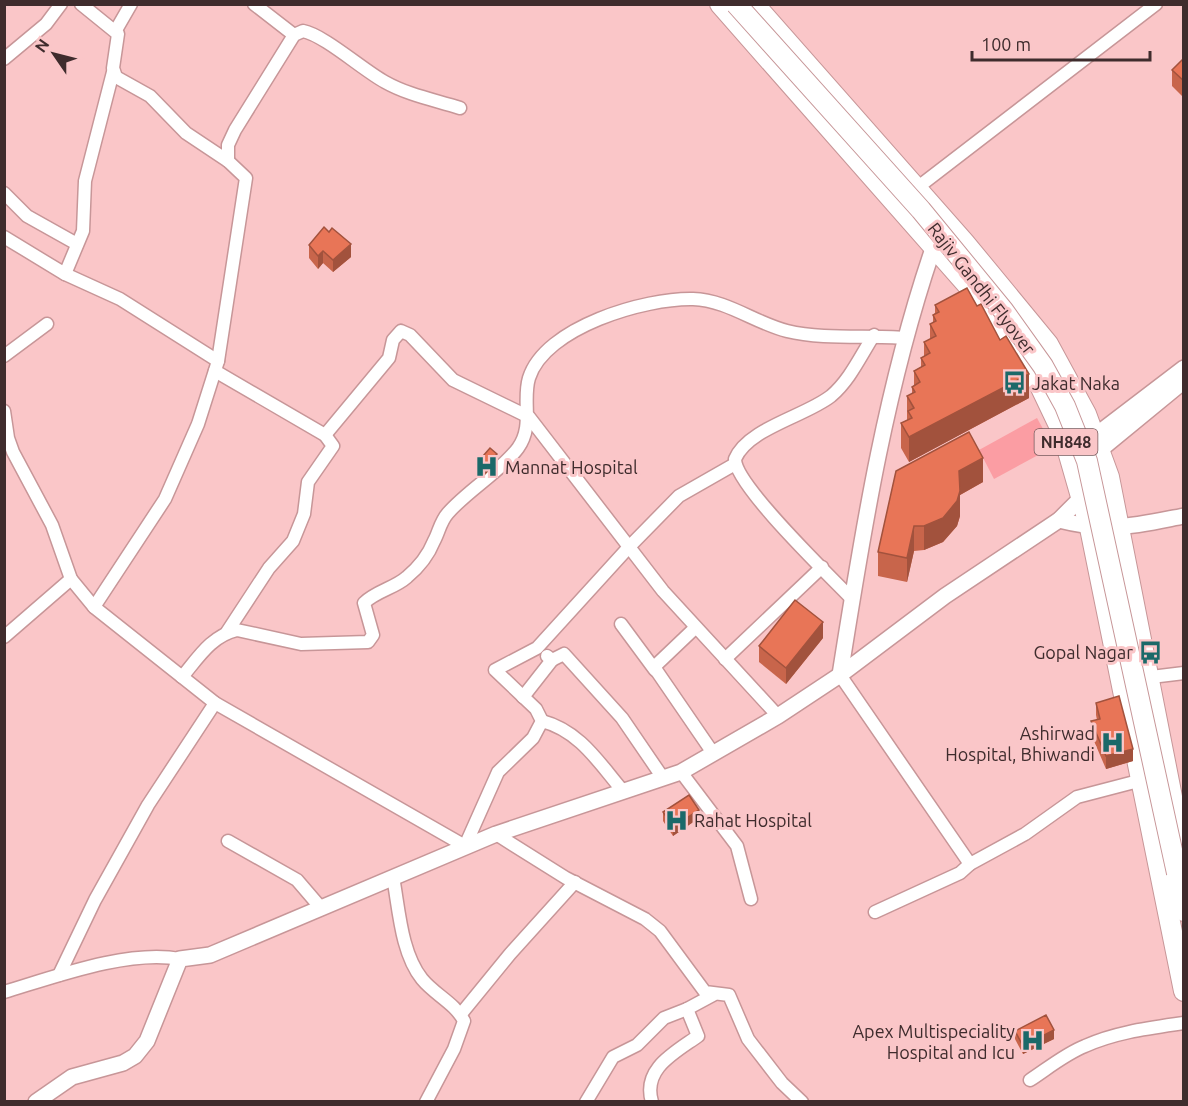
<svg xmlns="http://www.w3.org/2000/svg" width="1188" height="1106" font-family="Ubuntu,sans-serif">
  <rect width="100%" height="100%" fill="#fac6c8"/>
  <path fill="#fb9da3" d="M1037 418 1053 447 994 479 979 450Z"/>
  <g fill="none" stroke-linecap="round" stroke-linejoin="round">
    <defs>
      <g id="minor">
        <path d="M81 4 118 34 113 68 116 77 150 96 186 133 228 161 246 178 218 361 198 424 165 499 94 607"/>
        <path d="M254 4 294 35"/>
        <path d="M116 30 131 4"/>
        <path d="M4 59 46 24 61 4"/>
        <path d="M228 161V145L235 130 294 35 303 31C324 35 363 70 385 82 408 95 435 100 460 108"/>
        <path d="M913 191 1156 4"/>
        <path d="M4 193 27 216 77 244"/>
        <path d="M4 237 65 274 120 299 218 361"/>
        <path d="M65 274 83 231 85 181 113 72"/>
        <path d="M4 356 47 324"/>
        <path d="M215 371 325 435 333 446 308 482 304 514 293 541 269 568 227 632"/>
        <path d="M4 411 8 438 13 452 52 525 71 579 94 607 215 703 465 846 498 772 533 738 542 721 536 709 495 670 537 648 628 548 679 496 735 464"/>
        <path d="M325 435 389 358 393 340 401 331 410 335 453 380 529 417 663 591 778 716"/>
        <path d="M852 599C830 576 735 485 735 459 748 428 806 416 831 396 850 380 861 355 874 335"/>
        <path d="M621 624 655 670"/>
        <path d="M695 628 654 667 713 753"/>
        <path d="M4 637 71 579"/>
        <path d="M725 659 822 567"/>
        <path d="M552 660 564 654 622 718 663 778"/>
        <path d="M840 675 970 864"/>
        <path d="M182 677C198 658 211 636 237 630L301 644 368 642 373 635 364 603C376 591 395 588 407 577 419 567 428 556 434 541 439 532 440 522 448 513 467 491 501 471 518 448 534 426 522 401 529 378 545 327 645 298 693 299 727 300 755 323 787 331 824 340 867 335 905 338"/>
        <path d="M1143 678 1184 673"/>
        <path d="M523 697 552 660 547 656"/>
        <path d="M542 721C580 731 599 763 623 791"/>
        <path d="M681 772 737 846 751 899"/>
        <path d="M496 834 566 878 645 919 660 931 705 992 729 995 748 1039 782 1083 802 1102"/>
        <path d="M228 841 297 880 321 908"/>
        <path d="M393 877C399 909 401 953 422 979 435 995 455 1003 464 1021L454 1049 426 1102"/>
        <path d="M875 912 960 873 970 864 1025 834 1077 797 1146 779"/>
        <path d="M59 975 95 900 148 805 215 703"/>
        <path d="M4 992C54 977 129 949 180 959"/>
        <path d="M461 1014 510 954 575 882"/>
        <path d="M1030 1080C1047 1069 1065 1054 1085 1046 1116 1032 1150 1028 1184 1023"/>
        <path d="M586 1102 613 1057 637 1045 664 1018 687 1009"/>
        <path d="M652 1102C642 1069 674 1053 698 1036L687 1009 713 995"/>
      </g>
      <g id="tertiary">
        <path d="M1087 442 1184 368"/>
        <path d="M1090 453 1100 450 1184 381"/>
        <path d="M1059 520C1110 533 1133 526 1184 516"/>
        <path d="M840 675C863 529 887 380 936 240"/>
        <path d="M36 1102 72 1077 123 1063 135 1056 147 1041 180 959 210 955 496 834 681 772 778 716 840 675 945 596 1059 520 1082 497 1088 496"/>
      </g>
      <g id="trunk">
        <path d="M720 4 984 304 1032 369 1063 434 1090 528 1184 991"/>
        <path d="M754 4 964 242 1048 344 1086 414 1109 477 1184 858"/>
        <path d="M1177 873 1184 911"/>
      </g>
    </defs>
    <use href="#minor" stroke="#c79698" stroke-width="15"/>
    <use href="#tertiary" stroke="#c79698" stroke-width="18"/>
    <use href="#trunk" stroke="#c79698" stroke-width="22"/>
    <use href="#minor" stroke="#fff" stroke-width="12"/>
    <use href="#tertiary" stroke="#fff" stroke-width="15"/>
    <use href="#trunk" stroke="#fff" stroke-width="20"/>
    <defs>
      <path id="trunk-bridge" d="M736 4 921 210 1003 310 1043 366 1065 406 1087 461 1177 873"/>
    </defs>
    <use href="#trunk-bridge" stroke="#c79698" stroke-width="22" stroke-linecap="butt"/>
    <use href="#trunk-bridge" stroke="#fff" stroke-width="20"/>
  </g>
  <g fill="#c8654b">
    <path d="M1184 58V98L1172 86V70Z"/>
    <path d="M309 245 351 257 333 272 323 263 318 269 309 258Z"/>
    <path d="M935 305 977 306 1029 398 909 462 901 448V423L907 420V396L912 394V387L914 386V371L921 367V358L924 356V342L930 339V324L933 323V315L935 313Z"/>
    <path d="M497 462 482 478 476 472V464Z"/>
    <path d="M896 471 983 482 960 495V516L957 526 943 542 924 550 914 551 907 582 878 576V552Z"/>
    <path d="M823 638 786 684 759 662V646Z"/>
    <path d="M1096 703 1133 761 1106 769 1091 734V721L1097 720 1096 715Z"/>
    <path d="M663 812 699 818 673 836 663 821Z"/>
    <path d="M1015 1031 1054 1039 1023 1054 1015 1039Z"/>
  </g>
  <g fill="#a2523d">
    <path d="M351 244V257L333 272V260Z"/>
    <path d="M323 251V263L318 269V256Z"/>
    <path d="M1029 374V398L909 462V437Z"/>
    <path d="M497 454V462L482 478V470Z"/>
    <path d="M983 458V482L960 495V516L957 526 943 542 924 550V526L959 471Z"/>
    <path d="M914 526V551L907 582V558Z"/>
    <path d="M823 622V638L786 684V668Z"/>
    <path d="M1133 749V761L1106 769V756Z"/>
    <path d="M699 810V818L673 836V827Z"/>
    <path d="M1054 1030V1039L1023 1054V1046Z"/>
  </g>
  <g fill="#e87557" stroke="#a2523d" stroke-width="1.5">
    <path d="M1184 58V81L1172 70Z"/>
    <path d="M324 227 329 232 332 228 351 244 333 260 323 251 318 256 309 245Z"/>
    <path d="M967 288 977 306 981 304 1000 340 1006 336 1029 374 909 437 901 423 912 418 908 411 914 408 907 396 915 392 912 387 920 382 914 371 925 365 921 358 930 353 924 342 936 336 930 324 936 321 933 315 939 312 935 305Z"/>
    <path d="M969 432 983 458 959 471 960 491 957 501 943 518 924 526H914L907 558 878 552 896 471Z"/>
    <path d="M490 448 497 454 482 470 476 464Z"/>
    <path d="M795 600 823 622 786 668 759 646Z"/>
    <path d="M1119 696 1133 749 1106 756 1091 721 1100 719 1096 703Z"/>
    <path d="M689 795 699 810 673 827 663 812Z"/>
    <path d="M1046 1015 1054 1030 1023 1046 1015 1031Z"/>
  </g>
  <defs>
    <symbol id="bus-bare" viewBox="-9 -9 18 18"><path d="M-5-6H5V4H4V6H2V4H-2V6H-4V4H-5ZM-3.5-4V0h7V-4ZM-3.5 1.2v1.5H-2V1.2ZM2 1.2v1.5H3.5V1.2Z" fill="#1b6969" stroke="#fac6c8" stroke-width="2.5" paint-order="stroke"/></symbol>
    <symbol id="hospital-bare" viewBox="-9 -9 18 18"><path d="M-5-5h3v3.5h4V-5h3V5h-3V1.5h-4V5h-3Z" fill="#1b6969" stroke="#fac6c8" stroke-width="2.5" paint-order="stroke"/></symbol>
  </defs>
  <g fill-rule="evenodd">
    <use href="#bus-bare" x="998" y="366" width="33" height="33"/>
    <use href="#hospital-bare" x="470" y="450" width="33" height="33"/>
    <use href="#bus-bare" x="1134" y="636" width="33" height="33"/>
    <use href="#hospital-bare" x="1096" y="726" width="33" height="33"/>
    <use href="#hospital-bare" x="660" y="804" width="33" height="33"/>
    <use href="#hospital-bare" x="1016" y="1024" width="33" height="33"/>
  </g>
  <g text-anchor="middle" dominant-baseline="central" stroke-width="6" stroke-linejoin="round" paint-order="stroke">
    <rect fill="#fac6c8" stroke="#775a5c" stroke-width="1.5" x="1034.5" y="429" width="63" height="26" rx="4.5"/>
    <g font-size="16" font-weight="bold" fill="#3f2c2d">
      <text x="1066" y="442">NH848</text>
    </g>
    <g font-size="18" fill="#3f2c2d" stroke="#fac6c8">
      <text transform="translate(982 288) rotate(52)">Rajiv Gandhi Flyover</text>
    </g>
    <g font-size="18" fill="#3f2c2d" stroke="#fac6c8" text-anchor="start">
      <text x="1032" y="383">Jakat Naka</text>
      <text x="505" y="467">Mannat Hospital</text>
      <text x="1133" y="652" text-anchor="end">Gopal Nagar</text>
      <text x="1095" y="733" text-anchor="end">Ashirwad<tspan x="1095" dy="21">Hospital, Bhiwandi</tspan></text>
      <text x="694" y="820">Rahat Hospital</text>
      <text x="1015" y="1031" text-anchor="end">Apex Multispeciality<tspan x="1015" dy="21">Hospital and Icu</tspan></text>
    </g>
  </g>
  <rect width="1188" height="1106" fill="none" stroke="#3f2c2d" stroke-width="12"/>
  <g transform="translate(54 54) rotate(305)" stroke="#fac6c8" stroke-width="4.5" paint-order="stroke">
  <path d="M0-4.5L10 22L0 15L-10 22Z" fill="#3f2c2d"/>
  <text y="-9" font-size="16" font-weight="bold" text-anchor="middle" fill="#3f2c2d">N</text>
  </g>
  <path d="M972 51v9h178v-9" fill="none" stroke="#3f2c2d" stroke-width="3"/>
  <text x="981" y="51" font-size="18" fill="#3f2c2d" stroke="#fac6c8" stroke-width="4.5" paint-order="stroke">100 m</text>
</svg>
